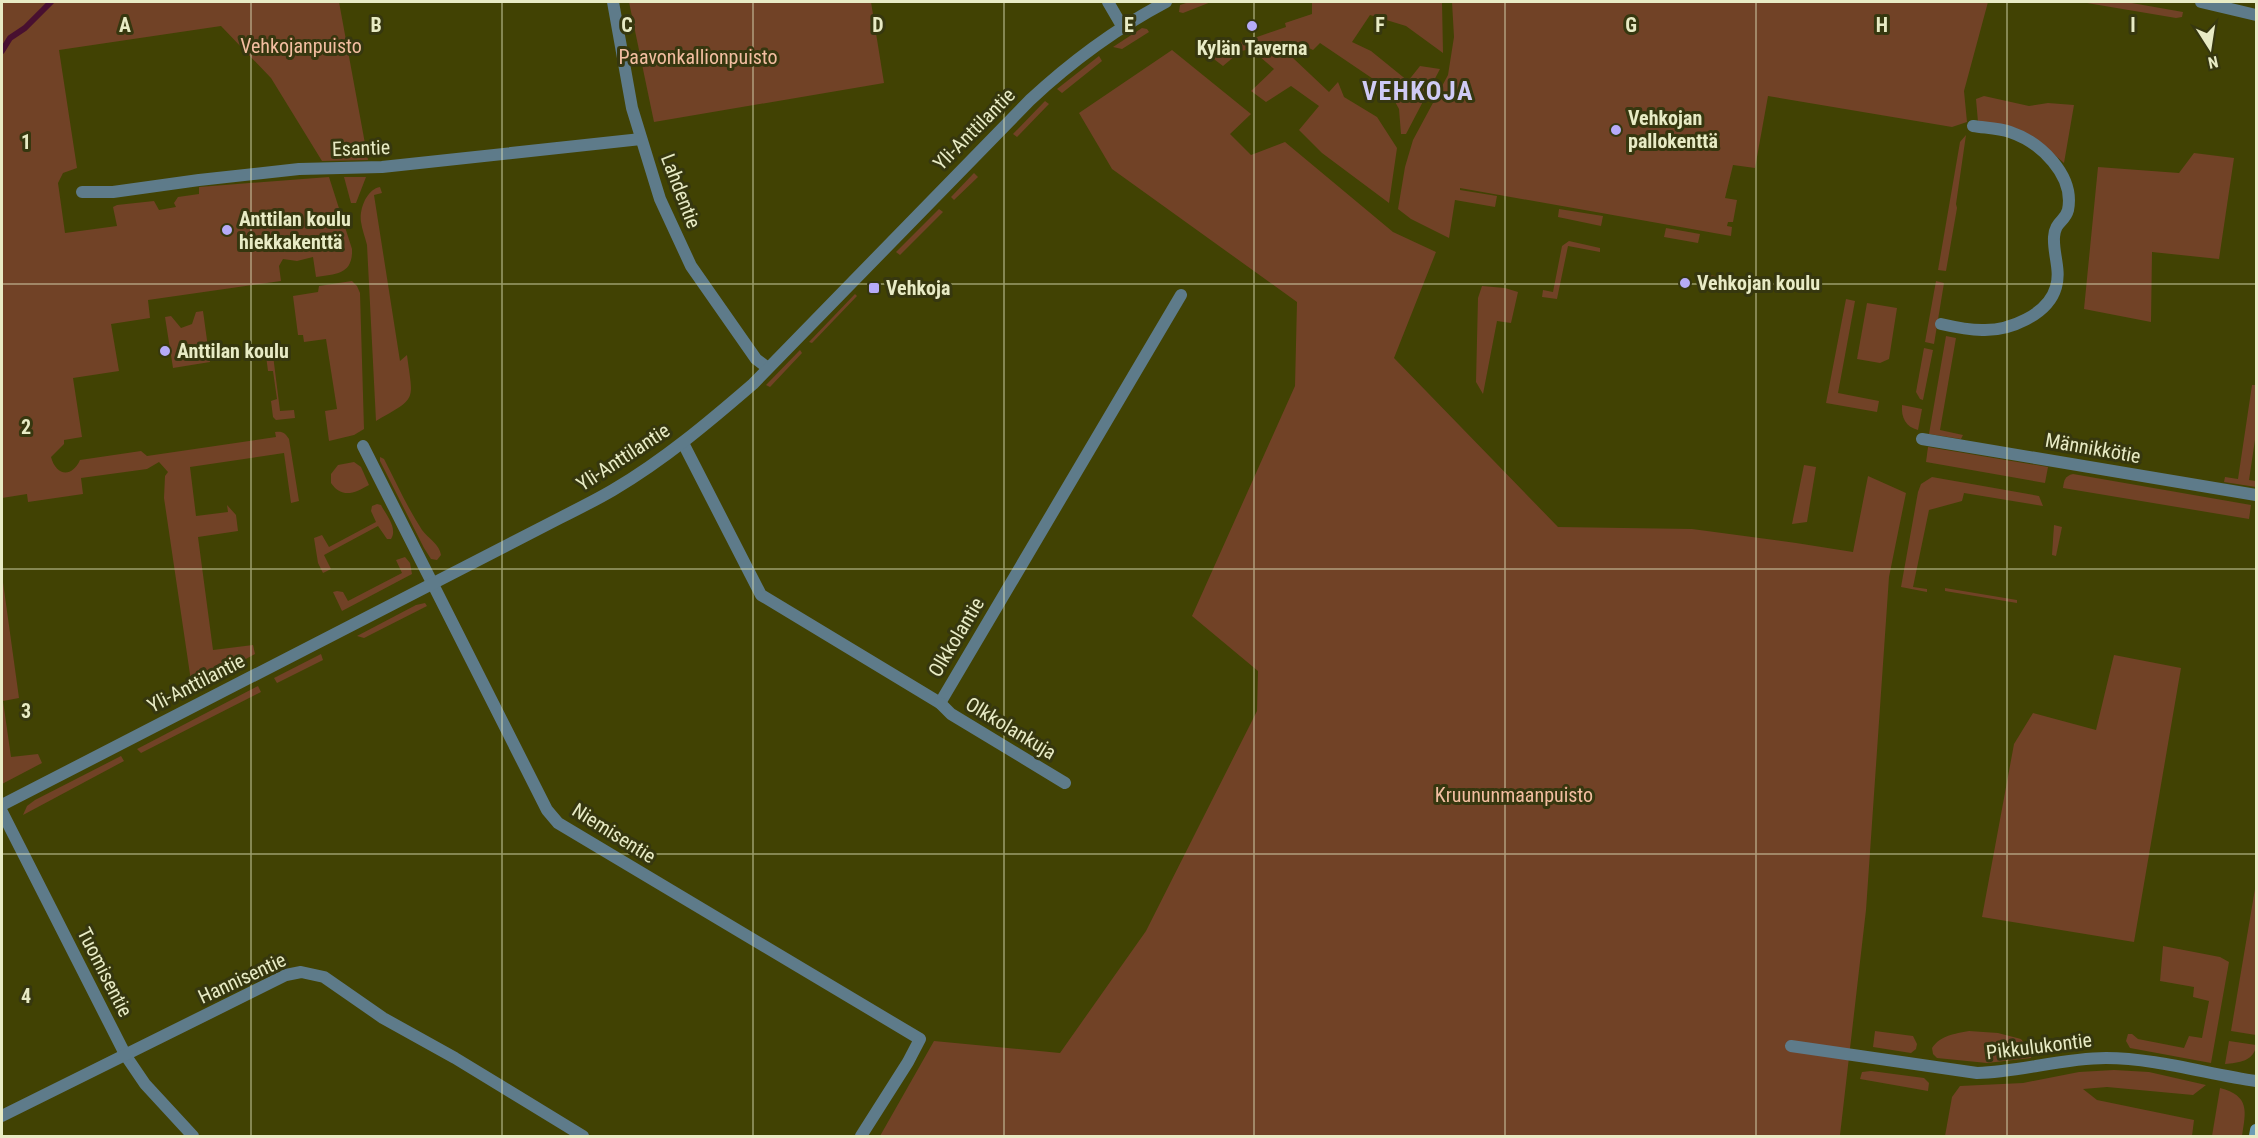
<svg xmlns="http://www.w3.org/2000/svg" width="2258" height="1138" font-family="'Roboto Condensed',sans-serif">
  <rect width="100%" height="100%" fill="#414203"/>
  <g fill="#714226">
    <path d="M2 2H339L368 160 322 161 271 78 221 26 59 50 77 168 63 173 58 183 65 233 117 226 113 207 117 205 154 201 159 210 176 207 174 203 178 197 199 194V187L329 177 352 249C353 274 337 274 316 277L313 257 297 261 283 259 279 266 281 281 148 300 150 318 111 324 119 371 73 378 82 437 64 440V444L51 457C56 476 72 478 80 460L141 451 147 456 276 437 275 432C283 431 285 433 289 439L299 501 291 503 284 453 190 467 196 516 228 512 227 505 236 515 238 531 198 537 213 650 253 645 255 654 196 686 191 681 164 498 165 476 168 472 159 462 147 469 81 478 83 494 28 502 27 494 2 498Z"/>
    <path d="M629 2H871L884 83 654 122Z"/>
    <path d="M1189 2H1211L1183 13 1179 12 1180 5Z"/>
    <path d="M1312 2H1442L1443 53 1406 26 1370 15 1352 42 1371 51 1408 81 1420 66 1440 69 1406 134H1401L1399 109 1388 89 1320 43 1313 50 1303 45 1293 58 1329 92 1338 82 1344 97 1377 117 1397 148 1389 203 1322 153 1299 130 1319 106 1291 86 1266 102 1251 91 1274 69 1251 49 1241 51 1223 66 1206 53 1238 41 1240 43 1286 27 1285 23 1312 14Z"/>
    <path d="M1452 2H1988L1964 91 1967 122 1952 127 1768 96 1755 168 1733 165 1725 198 1737 200 1733 222H1728L1727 226 1732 227 1731 236 1460 188V190L1497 196 1495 207 1455 200 1449 238 1411 219 1398 209 1405 167 1413 140 1448 75 1454 37Z"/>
    <path d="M2081 2H2126L2183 12 2182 17 2176 18Z"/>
    <path d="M1142 28 1147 29 1149 32 1122 49 1113 47Z"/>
    <path d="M1172 50 1251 114 1230 134 1251 155 1285 142 1393 232 1436 252 1394 358 1558 527 1692 529 1796 543 1853 552 1868 476 1906 493 1889 577 1866 910 1840 1135 1848 1136H880L934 1041 1060 1053 1146 931 1257 711 1258 671 1192 616 1295 386 1297 302 1112 169 1079 113Z"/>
    <path d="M1099 56 1102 61 1062 93 1057 89Z"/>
    <path d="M1984 96 2029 106 2048 103 2074 105 2064 163 2036 139 1978 122 1976 99Z"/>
    <path d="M1045 101 1049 104 1017 137 1013 134Z"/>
    <path d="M1966 135 1956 204 1957 208 1946 271 1938 270 1960 142Z"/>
    <path d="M2194 153 2234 158 2219 259 2152 252 2151 322 2084 309 2098 167 2179 173Z"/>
    <path d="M974 173 978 177 954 200 951 197Z"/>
    <path d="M344 177H366L356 203H351Z"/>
    <path d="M380 187 382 193 374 195 400 361 407 355C413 402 418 397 376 421L367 245C365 237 362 229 361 222 359 209 367 189 380 187Z"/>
    <path d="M939 209 943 212 900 255 896 252Z"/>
    <path d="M1559 209 1603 216 1601 226 1558 217Z"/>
    <path d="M1666 228 1700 234 1698 243 1664 237Z"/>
    <path d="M1569 241 1600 248V252L1568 246 1557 299 1542 297 1543 290 1553 292 1562 246Z"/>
    <path d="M1709 275 1736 279 1734 289 1707 284Z"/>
    <path d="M352 281 357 286 360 293 364 429 354 435 329 441 325 411 337 409 326 339 304 342 303 335H298L293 296 318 292 319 286Z"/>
    <path d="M1936 281 1944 283 1934 344 1925 342Z"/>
    <path d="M1482 286 1505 288 1518 292 1511 323 1497 321 1483 394 1476 382 1478 298Z"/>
    <path d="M855 294 857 296 812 343 809 342Z"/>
    <path d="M1846 299 1855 301 1838 393 1879 401 1877 412 1826 403Z"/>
    <path d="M1867 303 1897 308 1889 359 1880 363 1857 359Z"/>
    <path d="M203 311 210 362 173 368 165 317 171 316 181 328 192 324 196 312Z"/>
    <path d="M1946 336 1956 338 1940 430 1963 435 1961 439 1929 434Z"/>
    <path d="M272 347 280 411 294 410 295 418 276 420 273 417 271 401 277 399 273 371H268L265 348Z"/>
    <path d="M1924 348 1933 350 1923 400 1920 399 1916 392Z"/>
    <path d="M800 350 802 353 770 387 766 385Z"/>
    <path d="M2252 385H2256V433L2249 480 2256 481V487L2224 482 2225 477 2238 479Z"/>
    <path d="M1902 405 1922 409 1918 430C1906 427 1901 418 1902 405Z"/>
    <path d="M1928 447 2048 467 2045 483 1926 462Z"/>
    <path d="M380 457 384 459C396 482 407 507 422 530 428 538 440 545 441 555L437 560 431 559 424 548 380 461Z"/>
    <path d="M354 462 361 467 369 485C355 493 342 499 331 483V474L338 465Z"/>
    <path d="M1804 465 1816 467 1807 522 1792 524Z"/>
    <path d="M2073 474 2251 505 2249 519 2063 488C2064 480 2065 476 2073 474Z"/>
    <path d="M1932 477 2039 496 2043 506 1964 493 1962 501 1929 510 1913 587 1927 589V592L1901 587 1918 492 1921 484Z"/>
    <path d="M377 504 381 505C386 515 398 528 391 539H387L378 526 324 555 331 569 323 573 318 563 314 538 322 535 329 547 376 522 371 511 372 506Z"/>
    <path d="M2054 525 2062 527 2056 556 2052 555Z"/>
    <path d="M405 557 410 563 412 574 342 611 333 592 337 591 343 592 348 601 402 573 396 560Z"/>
    <path d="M2 575 19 698 3 701 11 757 38 754 42 763 2 784Z"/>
    <path d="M1945 588 2017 600V603L1945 591Z"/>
    <path d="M425 603 427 606 364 638 357 636 416 605Z"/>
    <path d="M321 654 323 660 277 683 274 678Z"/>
    <path d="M2114 655 2181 668 2134 942 1982 917 2014 744 2033 713 2096 730Z"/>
    <path d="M258 686 261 692 141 753 137 749Z"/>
    <path d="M121 756 124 761 23 815 27 806 35 800Z"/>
    <path d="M2256 883V1035L2231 1031Z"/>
    <path d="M2163 946 2220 957 2229 962 2211 1063 2130 1048 2126 1041 2128 1034H2132L2138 1039 2184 1048 2189 1036 2202 1038 2209 1001 2193 997 2194 987 2160 981Z"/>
    <path d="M1875 1031 1913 1036 1917 1044 1916 1049 1911 1053 1873 1047Z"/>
    <path d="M1969 1031 1998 1033 2021 1039 2032 1053 2031 1058 1987 1063 1937 1058 1933 1054 1932 1048C1941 1035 1954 1034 1969 1031Z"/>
    <path d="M2229 1041 2256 1045C2255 1061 2238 1063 2225 1064Z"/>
    <path d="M2114 1070 2149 1072 2206 1085 2193 1095 2107 1087 2083 1089 2097 1100 2194 1120 2192 1136H1945L1952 1097 1960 1086 2023 1083 2079 1072Z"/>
    <path d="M1871 1071 1924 1078 1929 1083 1928 1091 1860 1079 1862 1072Z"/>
    <path d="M2220 1088C2250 1096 2246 1111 2242 1136H2212Z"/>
  </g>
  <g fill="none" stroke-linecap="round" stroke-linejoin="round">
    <path stroke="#481030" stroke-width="6" d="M2 51 10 38 25 28 51 2"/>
    <g stroke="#5e7b8a" stroke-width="12">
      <path d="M613 2 632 108 660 199 691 266 756 359 768 368"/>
      <path d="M1108 2 1122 26"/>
      <path d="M82 192H113L199 180 299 169 382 167 641 139"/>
      <path d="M1941 324C1954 327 1968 330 1982 330 2009 331 2048 315 2056 287 2061 270 2053 254 2054 237 2055 221 2065 222 2068 210 2075 175 2040 142 2010 132 1998 128 1985 128 1973 126"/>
      <path d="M1922 439 2256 495"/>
      <path d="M683 443 761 595 940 703 1181 295"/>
      <path d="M363 446 547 810 558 823 920 1039 908 1062 861 1136"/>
      <path d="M940 703 951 714 1065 783"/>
      <path d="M2 812 126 1056 145 1084 193 1136"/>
      <path d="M1791 1046 1977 1073C2021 1072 2062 1058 2106 1058 2154 1058 2208 1074 2256 1081"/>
      <path d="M2 1116 286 975 301 972 324 977 383 1018 455 1058 583 1136"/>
    </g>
    <g stroke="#5e7b8a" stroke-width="12">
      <path d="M2201 2 2256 15"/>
      <path d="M2 805 560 518C578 509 596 500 613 490 664 460 709 422 753 384L1030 100C1072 61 1115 29 1166 2"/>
    </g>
    <path stroke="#6c9cb4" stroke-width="12" d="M2255 1136 2256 1130"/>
  </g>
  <path fill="none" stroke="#e8ebc5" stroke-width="1.5" stroke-opacity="0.55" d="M251 2V1136M502 2V1136M753 2V1136M1004 2V1136M1254 2V1136M1505 2V1136M1756 2V1136M2007 2V1136M2 284H2256M2 569H2256M2 854H2256"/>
  <g fill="#b6abf8" stroke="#36370f" stroke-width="2">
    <circle cx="1252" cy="26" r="6"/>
    <circle cx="1616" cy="130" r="6"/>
    <circle cx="227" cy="230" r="6"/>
    <circle cx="1685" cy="283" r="6"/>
    <rect x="868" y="282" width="12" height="12" rx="3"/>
    <circle cx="165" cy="351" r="6"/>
  </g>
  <g text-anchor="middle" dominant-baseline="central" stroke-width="6" stroke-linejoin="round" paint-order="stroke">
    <g font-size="20" fill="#f3bea1" stroke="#36370f">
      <text x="301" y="46">Vehkojanpuisto</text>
      <text x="698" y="57">Paavonkallionpuisto</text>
      <text x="1514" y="795">Kruununmaanpuisto</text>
    </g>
    <g font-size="20" font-weight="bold" fill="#e8ebc5" stroke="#36370f" text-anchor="start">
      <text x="1252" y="48" text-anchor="middle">Kylän Taverna</text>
      <text x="1628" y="118">Vehkojan<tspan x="1628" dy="23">pallokenttä</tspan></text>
      <text x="239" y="219">Anttilan koulu<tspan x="239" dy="23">hiekkakenttä</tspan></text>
      <text x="1697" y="283">Vehkojan koulu</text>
      <text x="886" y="288">Vehkoja</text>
      <text x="177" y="351">Anttilan koulu</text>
    </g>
    <g font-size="20" fill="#e8ebc5" stroke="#36370f">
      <text transform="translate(974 129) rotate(-45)">Yli-Anttilantie</text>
      <text transform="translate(361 148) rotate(-2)">Esantie</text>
      <text transform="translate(681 191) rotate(69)">Lahdentie</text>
      <text transform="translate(2093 448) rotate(10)">Männikkötie</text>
      <text transform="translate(623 457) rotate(-33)">Yli-Anttilantie</text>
      <text transform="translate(956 637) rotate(-59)">Olkkolantie</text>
      <text transform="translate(196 683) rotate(-27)">Yli-Anttilantie</text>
      <text transform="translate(1011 728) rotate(31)">Olkkolankuja</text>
      <text transform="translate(614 833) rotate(32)">Niemisentie</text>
      <text transform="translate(105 972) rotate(63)">Tuomisentie</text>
      <text transform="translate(242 978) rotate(-25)">Hannisentie</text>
      <text transform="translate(2039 1046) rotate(-7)">Pikkulukontie</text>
    </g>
    <g font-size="26" font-weight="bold" letter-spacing="1.5" fill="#cfcaf5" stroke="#36370f">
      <text x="1418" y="91">VEHKOJA</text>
    </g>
  </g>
  <g font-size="20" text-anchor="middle" font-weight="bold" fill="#e8ebc5" stroke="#36370f" stroke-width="6" stroke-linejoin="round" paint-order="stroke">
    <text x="125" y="32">A</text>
    <text x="376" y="32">B</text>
    <text x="627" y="32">C</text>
    <text x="878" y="32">D</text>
    <text x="1129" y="32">E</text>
    <text x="1380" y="32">F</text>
    <text x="1631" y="32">G</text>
    <text x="1882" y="32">H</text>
    <text x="2133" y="32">I</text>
    <text x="26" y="149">1</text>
    <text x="26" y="434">2</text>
    <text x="26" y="718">3</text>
    <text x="26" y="1003">4</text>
  </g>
  <rect width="2258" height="1138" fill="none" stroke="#e8ebc5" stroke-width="6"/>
  <g transform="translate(2210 48) rotate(168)" stroke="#36370f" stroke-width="4.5" paint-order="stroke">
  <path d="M0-4.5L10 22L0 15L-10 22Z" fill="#e8ebc5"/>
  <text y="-9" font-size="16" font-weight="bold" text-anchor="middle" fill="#e8ebc5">N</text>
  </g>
</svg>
